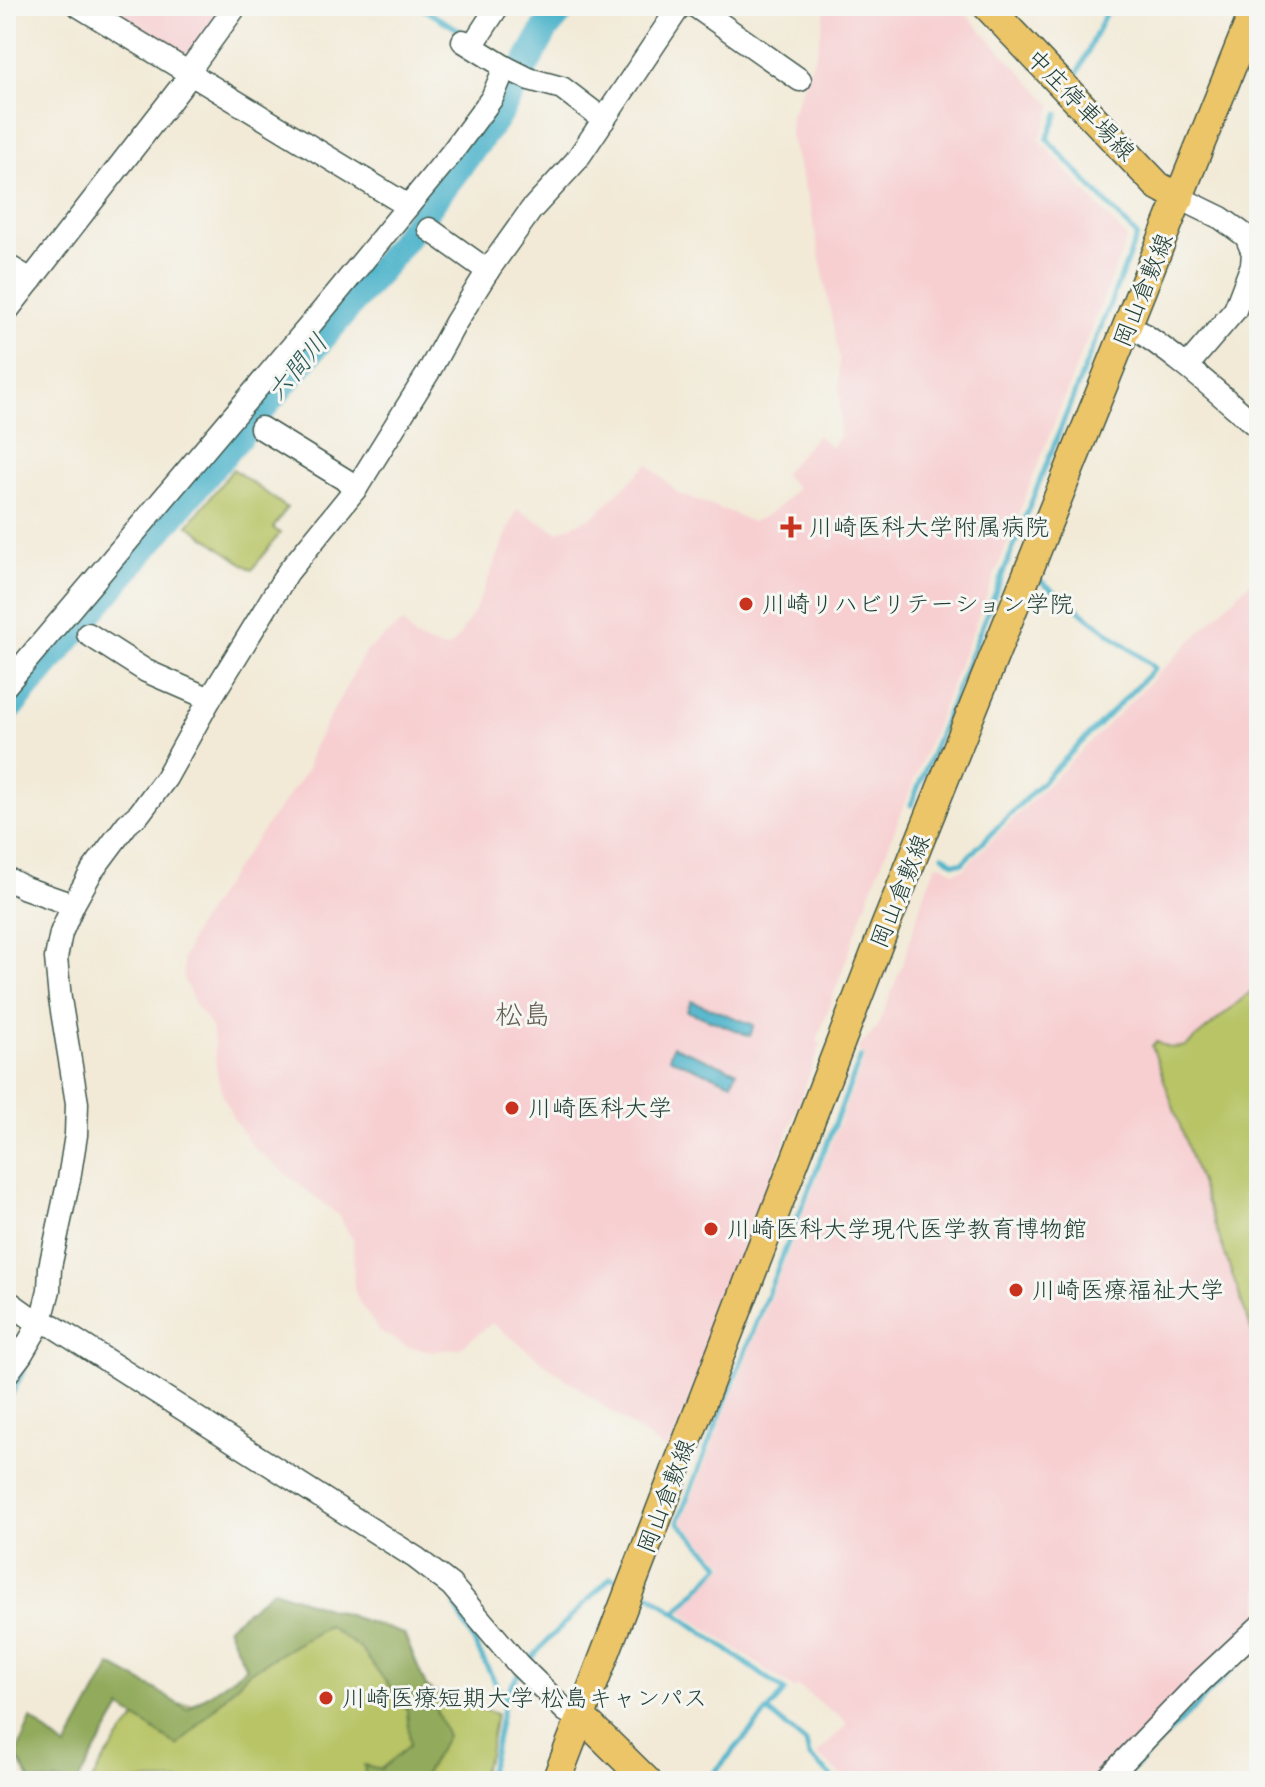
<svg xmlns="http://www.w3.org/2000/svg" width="1265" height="1787" font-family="Sriracha,'Klee One',sans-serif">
  <rect width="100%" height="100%" fill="#f6f6f2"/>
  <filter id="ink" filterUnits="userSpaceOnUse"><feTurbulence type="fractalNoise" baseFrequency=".0125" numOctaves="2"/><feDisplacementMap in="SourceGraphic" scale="16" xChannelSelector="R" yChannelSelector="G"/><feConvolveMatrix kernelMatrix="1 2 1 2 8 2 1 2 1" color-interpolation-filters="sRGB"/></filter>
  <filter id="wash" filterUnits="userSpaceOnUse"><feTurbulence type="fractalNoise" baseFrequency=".006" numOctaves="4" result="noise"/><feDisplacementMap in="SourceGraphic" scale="32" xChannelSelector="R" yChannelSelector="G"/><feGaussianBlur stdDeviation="1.8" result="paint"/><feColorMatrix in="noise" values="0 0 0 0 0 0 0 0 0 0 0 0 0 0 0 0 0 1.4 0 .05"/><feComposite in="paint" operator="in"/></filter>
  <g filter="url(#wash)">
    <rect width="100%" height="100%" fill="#f2ead7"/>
    <g fill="#f7cfd1">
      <path d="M95 6H222L224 8 185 64Z"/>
      <path d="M826 6H958L1053 106 1039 140 1127 238 871 890 817 1041 821 1044 730 1286 718 1328 668 1452 544 1363 492 1323 460 1348 435 1351 408 1347 380 1332 359 1302 354 1289 353 1240 338 1215 254 1148 234 1120 223 1096 217 1074 213 1033 209 1023 196 1006 184 980 183 960 194 931 236 867 307 770 311 752 365 652 403 622 415 638 441 648 450 647 460 635 477 606 517 509 558 532 595 515 648 464 679 494 730 512 752 522 766 516 784 502 797 488 783 474 817 435 831 447 840 437 839 357 811 211 790 135 791 116 817 51Z"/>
      <path d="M1259 573V1619L1099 1781H848L817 1754 847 1724 844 1720 797 1686 794 1689 681 1611 726 1564 682 1522 865 1058 857 1049 877 1028 903 963 922 900 936 864 944 865 954 872 963 869Z"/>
    </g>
    <g fill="#b8c466" stroke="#6c804d" stroke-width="2">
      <path d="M233 469 287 508 273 528 280 533 252 570 188 525Z"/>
      <path d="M1259 985V1351L1152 1046 1156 1041C1167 1049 1173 1049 1186 1046Z"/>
      <path d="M334 1617 435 1693 496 1714 489 1754 478 1781H92C99 1766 128 1723 142 1714 156 1705 175 1703 192 1705Z"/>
    </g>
    <path fill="#92aa5b" stroke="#587448" stroke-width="2" d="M273 1590 404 1634 447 1736 421 1781H366L364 1765 381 1769 410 1745 407 1710 361 1649 328 1626 248 1673 178 1746 121 1708 78 1781H31L16 1755 31 1719 66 1748 111 1665 155 1689 187 1710 246 1668 227 1627Z"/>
    <g fill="#4db4cb" stroke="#367880" stroke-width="2">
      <path d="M691 1001 754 1025 750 1036 687 1011Z"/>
      <path d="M673 1046 736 1071 732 1083 669 1058Z"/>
    </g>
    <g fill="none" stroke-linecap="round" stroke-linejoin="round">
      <g stroke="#4db4cb" stroke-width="5">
        <path d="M418 6 464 33"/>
        <path d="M1078 73 1109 6"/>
        <path d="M911 805 1137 236 1047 139 1058 114"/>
        <path d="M943 855 954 863H962L1155 668 1041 581"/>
        <path d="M6 1406 29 1360"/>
        <path d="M640 1590 649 1594 785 1691 768 1711 806 1743 809 1756 837 1781"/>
        <path d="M455 1605 504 1700"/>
        <path d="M675 1613 721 1565 678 1522 861 1057"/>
        <path d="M528 1663 544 1644 611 1577 624 1583"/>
        <path d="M484 1781C502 1747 495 1703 519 1674"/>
        <path d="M707 1781 768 1711"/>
        <path d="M1122 1781 1259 1642"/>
      </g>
      <path stroke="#4db4cb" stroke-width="28" d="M6 712 391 256 498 115 546 28 565 6"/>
    </g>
  </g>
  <g filter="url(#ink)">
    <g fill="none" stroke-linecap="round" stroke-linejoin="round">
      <defs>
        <g id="minor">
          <path d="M79 6 408 206"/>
          <path d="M695 6 800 80"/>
          <path d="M463 41 505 67 529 79 562 88 604 120"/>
          <path d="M472 46 498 6"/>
          <path d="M188 72 236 6"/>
          <path d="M1180 198 1221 218 1246 236 1253 253 1252 265 1235 310 1187 366"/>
          <path d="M429 229 488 271"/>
          <path d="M6 265 31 280"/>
          <path d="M6 312 191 74"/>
          <path d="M1129 325C1176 354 1217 392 1259 428"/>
          <path d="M261 428 357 487"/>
          <path d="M88 634 146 671 210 699"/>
          <path d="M6 685 322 311 450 155 492 98 505 67"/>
          <path d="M6 878 25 888 73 905"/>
          <path d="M6 1300 34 1320 53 1326 416 1558 451 1585 519 1665 566 1711 581 1718"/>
          <path d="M6 1375 21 1355 41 1321 49 1290 50 1267 69 1179 76 1135 77 1103 60 999 56 958 61 933 73 905 92 871 127 824 139 814 166 778 210 699 288 572 357 487 428 373 456 322 489 269 531 210 576 161 680 6"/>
          <path d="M1105 1781 1201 1681 1259 1627"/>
        </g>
        <g id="major">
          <path d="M987 6 1158 186 1180 198"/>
          <path d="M581 1718 591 1726 647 1781"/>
          <path d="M556 1781 885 927 1256 6"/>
        </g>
      </defs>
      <use href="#minor" stroke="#3f574c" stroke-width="25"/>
      <use href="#major" stroke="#3f574c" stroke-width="31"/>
      <use href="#minor" stroke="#fff" stroke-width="22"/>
      <use href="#major" stroke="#edc569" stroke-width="28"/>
    </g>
  </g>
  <g fill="#c8321e" stroke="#f6f6f2" stroke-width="3">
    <path d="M787 515h8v8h8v8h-8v8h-8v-8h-8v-8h8z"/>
    <circle cx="746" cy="604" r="8"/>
    <circle cx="512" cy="1108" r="8"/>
    <circle cx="711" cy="1229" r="8"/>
    <circle cx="1016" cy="1290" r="8"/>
    <circle cx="326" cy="1698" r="8"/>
  </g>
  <g text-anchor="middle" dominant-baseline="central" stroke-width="6" stroke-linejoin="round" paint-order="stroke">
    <g font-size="24" fill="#1f3d34" stroke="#f6f6f2">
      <text transform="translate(1081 105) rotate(46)">中庄停車場線</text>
      <text transform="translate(1143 290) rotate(-68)">岡山倉敷線</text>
      <text transform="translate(900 891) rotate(-68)">岡山倉敷線</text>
      <text transform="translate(666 1496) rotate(-69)">岡山倉敷線</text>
    </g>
    <g font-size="24" fill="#1f3d34" stroke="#f6f6f2" text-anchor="start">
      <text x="809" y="527">川崎医科大学附属病院</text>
      <text x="762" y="604">川崎リハビリテーション学院</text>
      <text x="528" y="1108">川崎医科大学</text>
      <text x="727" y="1229">川崎医科大学現代医学教育博物館</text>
      <text x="1032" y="1290">川崎医療福祉大学</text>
      <text x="342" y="1698">川崎医療短期大学 松島キャンパス</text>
    </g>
    <g font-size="26" font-style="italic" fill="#2a5b5a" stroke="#f6f6f2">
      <text transform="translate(297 367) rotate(-50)">六間川</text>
    </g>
    <g font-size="28" fill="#666055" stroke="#f6f6f2">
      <text x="523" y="1014">松島</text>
    </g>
  </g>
  <rect width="1265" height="1787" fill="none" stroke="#f6f6f2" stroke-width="32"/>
</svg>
